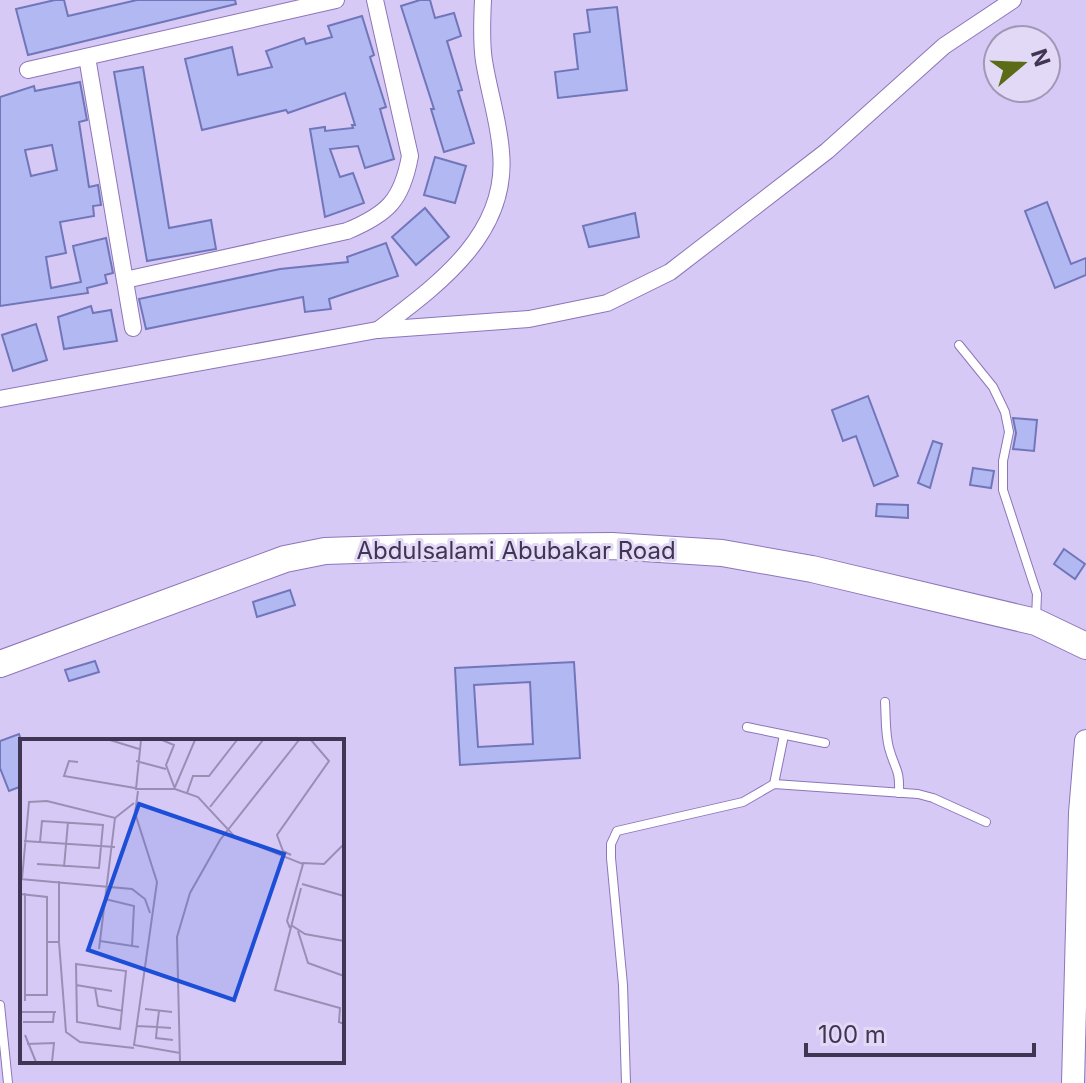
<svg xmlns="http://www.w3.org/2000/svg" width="1086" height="1083" font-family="Inter,sans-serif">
  <rect width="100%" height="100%" fill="#d7c9f5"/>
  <g fill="#b2b8f1" stroke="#7176ba" stroke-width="2" fill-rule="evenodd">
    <path d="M55 0H64L68 16 137 0H235L236 4 28 55 16 9Z"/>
    <path d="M420 0H430L435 18 454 13 461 36 447 41 462 90 458 91 474 143 444 152 431 109H434L401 6Z"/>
    <path d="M617 7 627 90 558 98 555 72 578 69 574 34 590 32 587 10Z"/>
    <path d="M362 16 374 55 370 57 386 107 380 109 394 159 365 168 358 146 330 149 340 177 353 173 364 203 325 217 310 129 325 127V131L353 128 352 125H355L345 93 288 113 286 110 202 130 185 59 232 47 238 75 272 67 266 51 304 38 306 44 332 37 328 26Z"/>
    <path d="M143 67 169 228 211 220 216 249 147 261 114 72Z"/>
    <path d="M80 82 87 120 79 122 89 187 98 185 101 205 93 206 94 216 60 222 66 253 46 257 51 288 81 282 73 246 106 238 113 273 105 275 107 283 87 288 88 293 0 306V97L34 86 35 91ZM52 145 57 170 31 176 25 150Z"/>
    <path d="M435 157 466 166 455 203 424 195Z"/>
    <path d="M1047 202 1071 264 1086 258V275L1055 288 1025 211Z"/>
    <path d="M425 208 449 237 416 265 392 237Z"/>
    <path d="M635 213 639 237 589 247 583 226Z"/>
    <path d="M386 243 398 276 329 299 331 309 305 312 303 297 146 329 139 299 280 269 348 262 347 257Z"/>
    <path d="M91 306 93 313 111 310 117 341 64 349 58 317Z"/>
    <path d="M36 324 47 360 13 371 2 335Z"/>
    <path d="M868 396 898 476 874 486 856 436 843 441 832 410Z"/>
    <path d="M1013 418 1037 420 1034 451 1013 449 1016 433Z"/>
    <path d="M933 441 942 444 930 488 918 483Z"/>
    <path d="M973 468 994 471 991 488 970 485Z"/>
    <path d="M877 504 908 505V518L876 516Z"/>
    <path d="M1064 549 1085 564 1075 579 1054 564Z"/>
    <path d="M290 590 295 605 257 617 253 602Z"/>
    <path d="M95 661 99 672 69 681 65 670Z"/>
    <path d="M574 662 580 758 460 765 455 668ZM530 682 533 744 478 747 474 685Z"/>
    <path d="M19 734 22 743V786L9 791 0 768V741Z"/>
  </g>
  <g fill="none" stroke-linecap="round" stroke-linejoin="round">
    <defs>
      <g id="lane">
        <path d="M959 345 993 387 1005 412 1009 432 1003 461V490L1037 594 1036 619"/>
        <path d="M885 702C886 717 885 733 889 748 895 770 900 768 899 793"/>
        <path d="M747 727 825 743"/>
        <path d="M774 784 784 735"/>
        <path d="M0 1005 8 1083"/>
        <path d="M626 1083 623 985 611 858V844L617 831 743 802 774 784 918 794 933 798 986 822"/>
      </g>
      <g id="street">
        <path d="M87 57 133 328"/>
        <path d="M28 70 336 0"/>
        <path d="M125 280 347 231C388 214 402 200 410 156L375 0"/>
        <path d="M378 330C436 286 509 235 501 152 499 122 489 92 484 61 481 42 482 20 483 0"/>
        <path d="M0 399 377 330 529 319 607 303 670 272 827 151 944 46 1013 0"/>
      </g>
      <path id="secondary" d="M1073 1083 1080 813 1086 741"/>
      <path id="primary" d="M0 664 285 559 325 551 416 548 612 546 722 553 812 569 1036 622 1086 646"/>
    </defs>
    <use href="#lane" stroke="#8d75b9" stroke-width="10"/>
    <use href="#street" stroke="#8d75b9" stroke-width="18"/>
    <use href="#secondary" stroke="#8d75b9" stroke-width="24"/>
    <use href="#primary" stroke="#8d75b9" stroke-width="28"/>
    <use href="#lane" stroke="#fff" stroke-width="8"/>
    <use href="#street" stroke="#fff" stroke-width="16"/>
    <use href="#secondary" stroke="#fff" stroke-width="22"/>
    <use href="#primary" stroke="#fff" stroke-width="26"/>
  </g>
  <g text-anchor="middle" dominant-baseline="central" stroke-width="6" stroke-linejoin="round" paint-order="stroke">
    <g font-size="24" fill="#403654" stroke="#e2d9f7">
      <text x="516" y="550">Abdulsalami Abubakar Road</text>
    </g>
  </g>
  <g transform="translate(20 739)">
    <rect width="324" height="324" fill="#d7c9f5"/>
    <path fill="none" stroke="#9b8eb5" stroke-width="2" d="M90 1 119 10M121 1 116 50H155L178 58 215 98 283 125 267 182 270 189M142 1 154 6 146 26 155 50M116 22 146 30M58 23 49 22 44 37 115 49M155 48 175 1M118 52 115 74 137 143 114 306 160 314M167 54 173 37H189L217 1M190 68 243 1M4 102 95 108M271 116 263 112 257 96 309 22 291 1M282 124 304 125 324 105M17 125 79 129 83 86 22 82 20 103M44 128 48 83M0 140 112 150 125 160 130 174M2 140 9 63 27 62 95 79 114 64M282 145 324 157M281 149 255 251 320 269 319 283 324 285M0 155 27 158V256H5M85 160 114 167 112 207M271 186 285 195 324 202M278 192 288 224 324 237M80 202 119 208M27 203H39V142M39 203 46 293 60 303 114 309M79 210 95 79M56 225 106 232 100 290 57 283ZM56 246 92 252M75 249 78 267 103 272M5 262V154M125 270 152 273M2 273H36M3 283H33L34 273M116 287 137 288 139 272M151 289 137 288 136 299 153 301M5 296 16 323M7 305 34 304 32 323M160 323 157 198 170 154 200 101 279 1"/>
    <path fill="#1d4ed8" fill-opacity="0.15" stroke="#1d4ed8" stroke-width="4" d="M119 65 264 115 214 261 68 211Z"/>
    <rect width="324" height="324" fill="none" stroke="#403654" stroke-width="4"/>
  </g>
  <g transform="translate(1022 64) rotate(71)"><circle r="38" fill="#e2d9f7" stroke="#a198b6" stroke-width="2"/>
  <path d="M0-6L14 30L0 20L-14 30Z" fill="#5c6b16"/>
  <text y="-12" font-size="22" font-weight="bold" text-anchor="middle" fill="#403654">N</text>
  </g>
  <path d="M806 1043v12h228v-12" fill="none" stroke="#403654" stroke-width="4"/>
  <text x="818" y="1043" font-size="24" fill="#403654" stroke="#e2d9f7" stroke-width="6" paint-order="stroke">100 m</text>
</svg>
